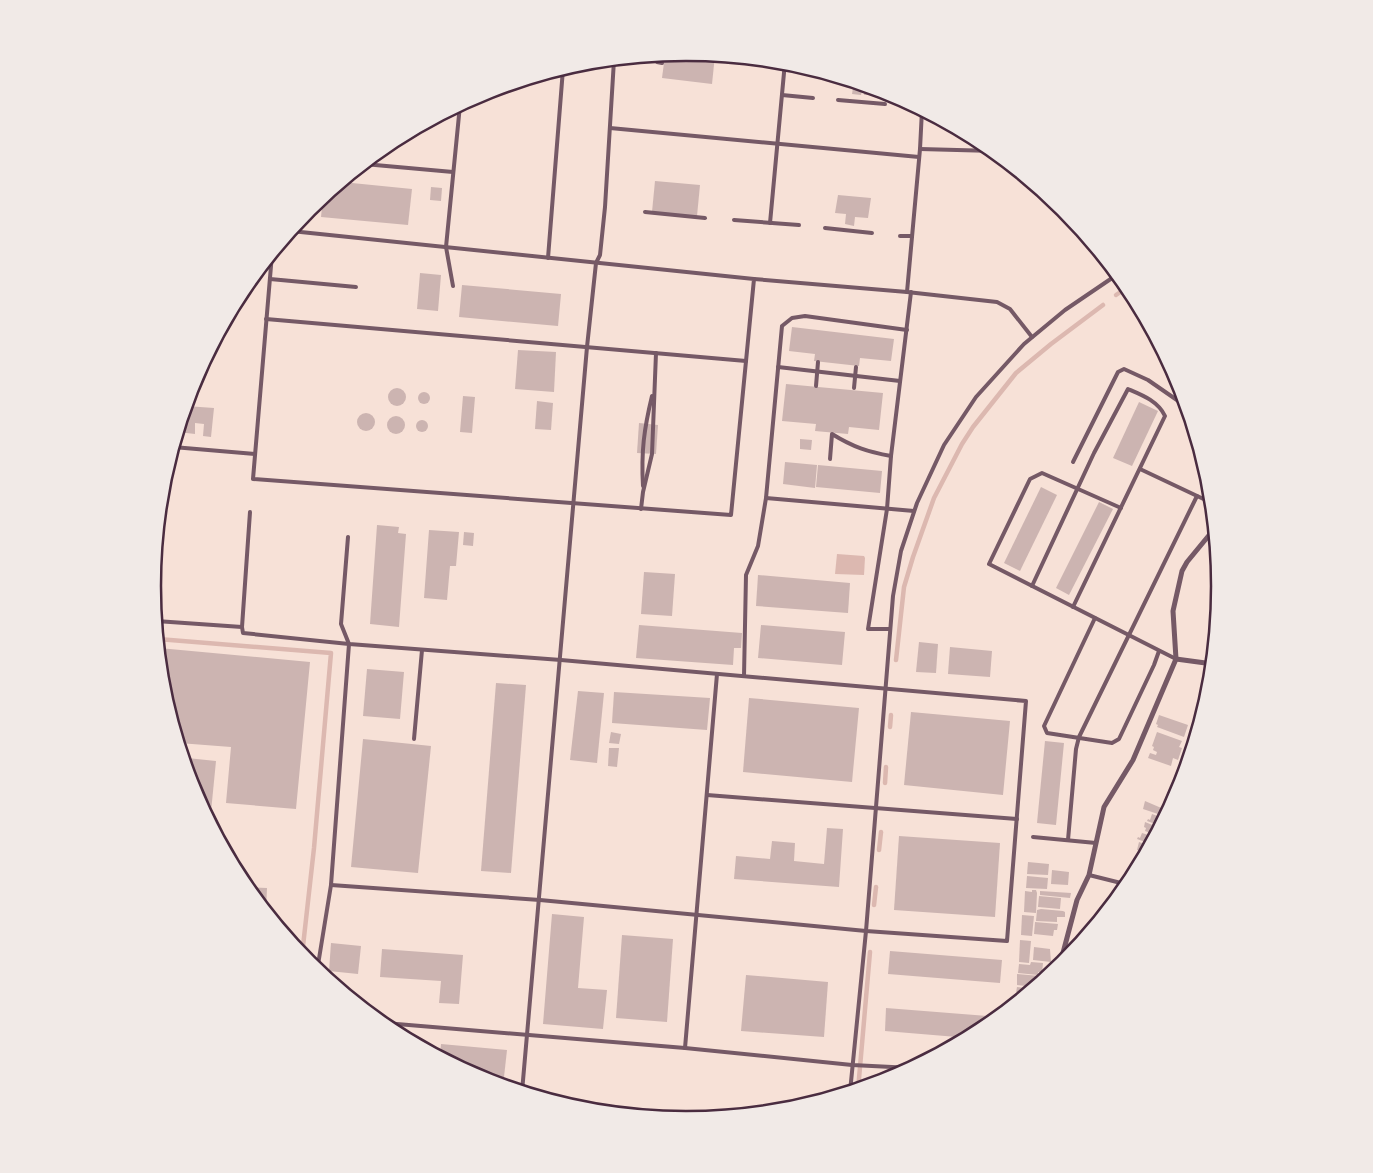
<svg xmlns="http://www.w3.org/2000/svg" width="1373" height="1173" font-family="Helvetica,sans-serif">
  <rect width="100%" height="100%" fill="#f7e1d7"/>
  <path fill="#dcb8b0" d="M837 554 864 556 865 558 864 575 835 574Z"/>
  <g fill="none" stroke-linecap="round" stroke-linejoin="round">
    <g stroke="#dcb8b0" stroke-width="4.5">
      <path d="M1116 295 1128 287"/>
      <path d="M158 639 331 653 314 848 302 955"/>
      <path d="M896 660 904 587 913 557 934 498 962 444 973 427 1016 373 1051 344 1103 305"/>
      <path d="M890 727 891 715"/>
      <path d="M885 783 886 767"/>
      <path d="M879 850 881 832"/>
      <path d="M874 905 876 887"/>
      <path d="M858 1090 870 952"/>
    </g>
  </g>
  <g fill="#ccb4b1">
    <path d="M687 53 715 55 712 84 662 78 665 55Z"/>
    <path d="M846 80 874 88 873 95H864L865 88 863 87 861 95 852 94 853 88 845 87Z"/>
    <path d="M655 181 700 185 697 216 652 212Z"/>
    <path d="M342 182 412 189 408 225 321 217 323 197Z"/>
    <path d="M431 187 442 188 441 201 430 200Z"/>
    <path d="M838 195 871 198 868 218 855 217 854 226 845 224 846 214 835 213Z"/>
    <path d="M420 273 441 275 438 311 417 309Z"/>
    <path d="M462 285 561 294 558 326 459 317Z"/>
    <path d="M792 327 894 339 891 361 860 358 859 366 814 361 815 354 789 351Z"/>
    <path d="M518 350 556 352 554 392 515 389Z"/>
    <path d="M786 384 883 393 879 430 849 427 848 434 815 431 816 424 782 421Z"/>
    <circle cx="397" cy="397" r="9"/>
    <circle cx="424" cy="398" r="6"/>
    <path d="M463 396 475 397 472 433 460 432Z"/>
    <path d="M537 401 553 403 551 430 535 429Z"/>
    <path d="M1139 402 1158 411 1132 466 1113 458Z"/>
    <path d="M186 406 214 408 211 437 203 436 204 424 195 423V434L178 432Z"/>
    <circle cx="366" cy="422" r="9"/>
    <circle cx="396" cy="425" r="9"/>
    <circle cx="422" cy="426" r="6"/>
    <path d="M639 423 658 425 656 454 637 453Z"/>
    <path d="M800 439 812 440 811 450 800 449Z"/>
    <path d="M785 462 817 465 815 488 783 484Z"/>
    <path d="M818 465 882 471 880 493 816 487Z"/>
    <path d="M1041 487 1057 495 1020 571 1004 563Z"/>
    <path d="M1099 502 1113 509 1069 595 1056 588Z"/>
    <path d="M377 525 399 527 398 533 406 534 399 627 370 624Z"/>
    <path d="M429 530 459 532 456 566H450L447 600 424 598Z"/>
    <path d="M464 532 474 533 473 546 463 545Z"/>
    <path d="M644 572 675 574 672 616 641 614Z"/>
    <path d="M758 575 850 583 848 613 756 606Z"/>
    <path d="M639 625 742 633 741 648H734L733 665 636 658Z"/>
    <path d="M761 625 845 632 842 665 758 658Z"/>
    <path d="M919 642 938 644 936 673 916 672Z"/>
    <path d="M950 647 992 651 990 677 948 674Z"/>
    <path d="M159 648 310 662 296 809 226 803 231 747 179 743 163 690Z"/>
    <path d="M367 669 404 672 400 719 363 716Z"/>
    <path d="M496 683 526 685 511 873 481 871Z"/>
    <path d="M578 691 604 693 597 763 570 760Z"/>
    <path d="M614 692 710 698 707 730 612 723Z"/>
    <path d="M749 698 859 708 852 782 743 772Z"/>
    <path d="M911 712 1010 721 1003 795 904 785Z"/>
    <path d="M1159 715 1188 725 1184 737 1157 727 1158 725 1156 724Z"/>
    <path d="M611 732 621 734 619 744 609 743Z"/>
    <path d="M1157 732 1182 741 1179 747 1182 748 1178 760 1173 758 1171 766 1148 758 1150 753 1156 755 1157 752 1153 750 1154 747 1152 746Z"/>
    <path d="M363 739 431 746 418 873 351 867Z"/>
    <path d="M1045 741 1064 743 1056 825 1037 823Z"/>
    <path d="M609 748H619L617 767 608 766Z"/>
    <path d="M187 758 216 761 210 822 193 791 186 769Z"/>
    <path d="M1145 801 1166 810 1164 816 1143 809Z"/>
    <path d="M1152 814 1163 818 1162 820 1164 821 1161 826 1147 821 1148 819 1150 820Z"/>
    <path d="M1145 822 1160 828 1156 835 1145 831 1146 828 1144 827Z"/>
    <path d="M827 828 843 829 839 887 734 879 736 856 770 859 772 841 795 843 794 861 824 864Z"/>
    <path d="M1142 833 1155 837 1151 844 1137 839 1138 837 1140 838Z"/>
    <path d="M899 836 1000 843 995 917 894 910Z"/>
    <path d="M1139 842 1150 846 1147 853 1137 850Z"/>
    <path d="M1028 862 1049 864 1048 875 1027 874Z"/>
    <path d="M1052 870 1069 872 1068 885 1051 884Z"/>
    <path d="M1027 876 1048 878 1047 889 1026 888Z"/>
    <path d="M246 887 267 888 266 912Z"/>
    <path d="M1032 890H1036L1037 893 1036 913 1024 912 1025 891 1032 892Z"/>
    <path d="M1040 891 1071 893 1070 898 1040 895Z"/>
    <path d="M1039 896 1061 898 1060 909 1038 907Z"/>
    <path d="M1041 909 1063 911 1065 912V917H1057V922L1036 921 1037 910Z"/>
    <path d="M552 914 584 917 578 988 607 990 603 1029 543 1024Z"/>
    <path d="M1022 915 1034 916 1032 936 1021 935Z"/>
    <path d="M1035 922 1058 924 1057 930H1054L1053 936 1034 934Z"/>
    <path d="M622 935 673 939 667 1022 616 1018Z"/>
    <path d="M1020 940 1031 941 1029 963 1019 962Z"/>
    <path d="M331 943 361 946 358 974 329 971Z"/>
    <path d="M1034 947 1050 949 1051 962 1033 960Z"/>
    <path d="M382 949 463 955 459 1004 439 1003 441 981 380 977Z"/>
    <path d="M890 951 1002 960 1000 983 888 974Z"/>
    <path d="M1031 962 1043 963 1042 973 1038 972V975L1018 973 1019 964 1030 965Z"/>
    <path d="M1017 974 1040 976V982L1042 983 1036 987 1017 985Z"/>
    <path d="M746 975 828 982 824 1037 741 1031Z"/>
    <path d="M1017 987 1034 989 1021 999H1015Z"/>
    <path d="M886 1008 1000 1017 983 1031 969 1038 885 1031Z"/>
    <path d="M441 1044 507 1050 503 1086 482 1080 440 1057Z"/>
  </g>
  <g fill="none" stroke-linecap="round" stroke-linejoin="round">
    <g stroke="#755966" stroke-width="4">
      <path d="M657 62 662 63"/>
      <path d="M782 95 813 98"/>
      <path d="M838 100 885 104"/>
      <path d="M911 106H915"/>
      <path d="M610 128 919 157"/>
      <path d="M920 149 994 151"/>
      <path d="M364 164 453 172"/>
      <path d="M645 212 705 218"/>
      <path d="M734 220 799 225"/>
      <path d="M770 223 785 62"/>
      <path d="M825 228 872 233"/>
      <path d="M900 236H912"/>
      <path d="M272 254 253 479 731 515 754 279 291 231"/>
      <path d="M548 258 563 69"/>
      <path d="M270 279 356 287"/>
      <path d="M754 279 907 292 997 302 1010 309 1032 337"/>
      <path d="M453 286 446 247 460 105"/>
      <path d="M907 292 920 149 922 110"/>
      <path d="M266 319 746 361"/>
      <path d="M778 367 900 381"/>
      <path d="M816 386 818 362"/>
      <path d="M854 388 856 367"/>
      <path d="M173 447 255 454"/>
      <path d="M830 459 832 434C853 447 868 452 891 456"/>
      <path d="M1073 462 1118 372 1124 369 1148 380 1187 407"/>
      <path d="M1140 469 1212 503"/>
      <path d="M643 486C641 452 644 429 652 396"/>
      <path d="M766 498 914 511"/>
      <path d="M1121 508 1042 473 1030 479 989 564 1176 659"/>
      <path d="M641 509 643 492 652 454 656 353"/>
      <path d="M1032 586 1094 453 1128 389C1142 395 1158 401 1165 416L1073 607"/>
      <path d="M1095 618 1044 726 1047 733 1112 743 1119 739 1154 665 1159 651"/>
      <path d="M156 621 242 627 243 633 349 644 561 660 1026 701 1007 941 866 931 540 900 331 885"/>
      <path d="M242 627 250 512"/>
      <path d="M890 629H868L887 509 891 456 911 292"/>
      <path d="M744 676 746 575 758 546 766 498 782 326 792 318 805 316 907 330"/>
      <path d="M414 739 422 650"/>
      <path d="M707 795 1017 819"/>
      <path d="M1033 837 1096 843"/>
      <path d="M1068 840 1076 749 1079 737 1197 496"/>
      <path d="M1089 875 1129 885"/>
      <path d="M317 971 331 885 349 644 341 624 348 537"/>
      <path d="M385 1023 685 1048 852 1065 912 1068"/>
      <path d="M685 1048 717 674"/>
      <path d="M522 1092 587 347 596 263 600 255 605 207 614 60"/>
      <path d="M850 1092 866 931 893 596 901 551 917 503 944 445 976 397 1024 344 1065 310 1118 274"/>
    </g>
    <g stroke="#755966" stroke-width="5">
      <path d="M1176 659 1213 664"/>
      <path d="M1059 968 1077 900 1089 875 1104 807 1133 760 1176 659 1173 611 1182 571 1187 562 1215 528"/>
    </g>
  </g>
  <path d="M0 0H1373V1173H0ZM161 586a525 525 0 1 1 1050 0a525 525 0 1 1-1050 0Z" fill="#f1eae7" fill-rule="evenodd"/>
  <path fill="none" stroke="#4a2c40" stroke-width="2.5" d="M161 586a525 525 0 1 1 1050 0a525 525 0 1 1-1050 0Z"/>
</svg>
